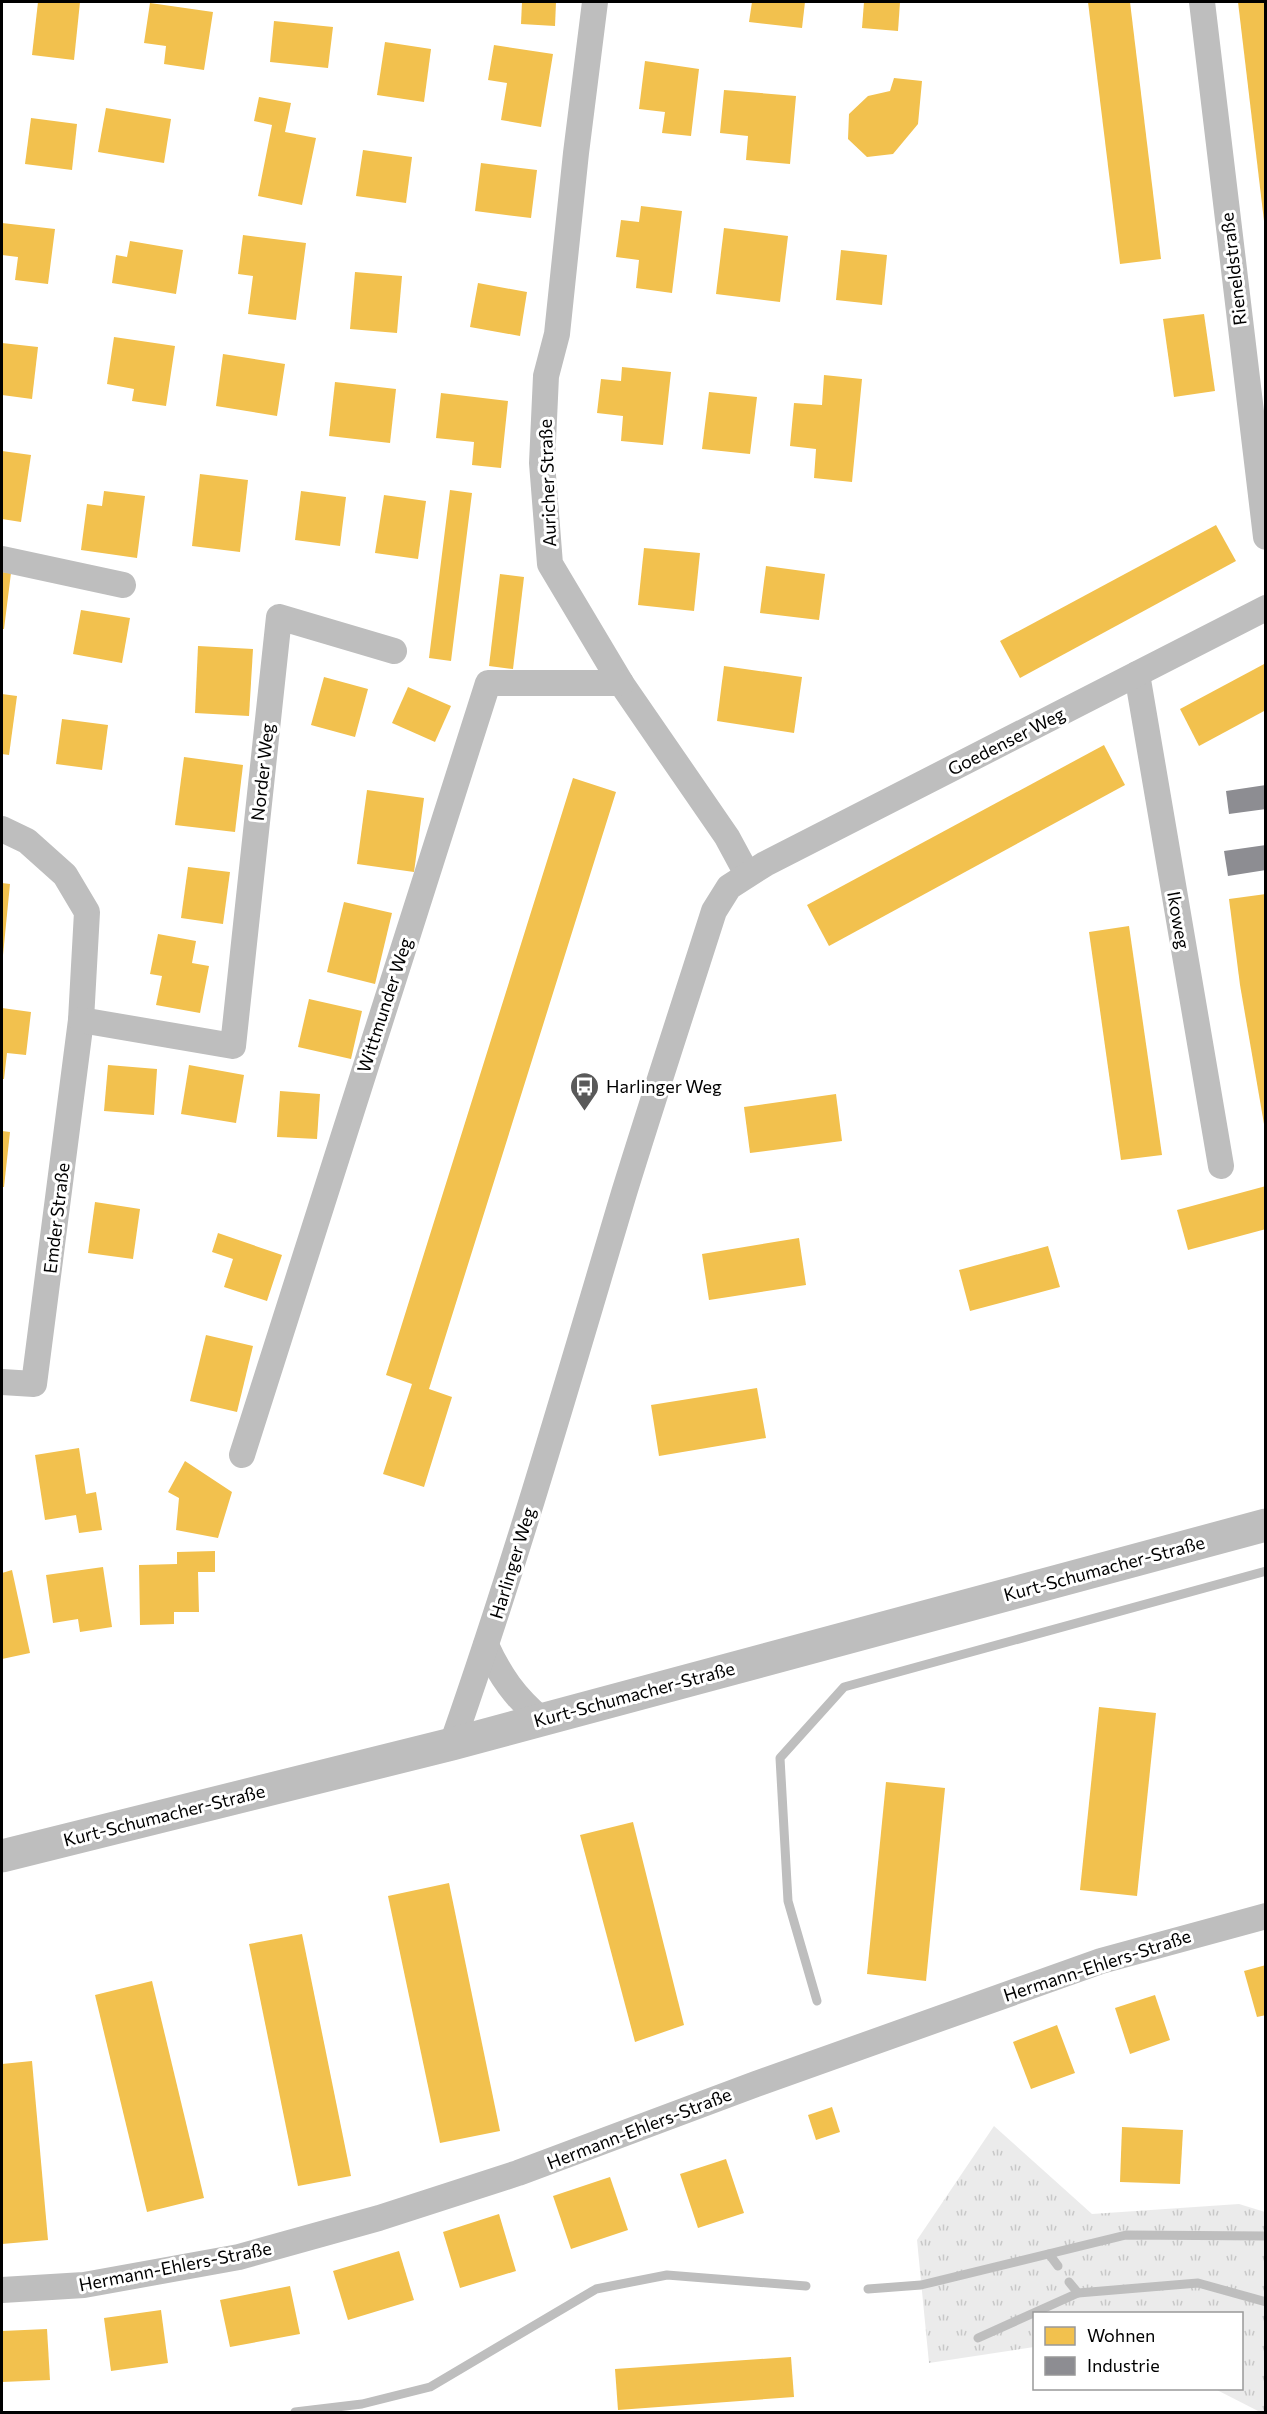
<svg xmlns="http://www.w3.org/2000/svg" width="1267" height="2414" font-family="Commissioner,sans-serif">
  <defs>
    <pattern id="park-tufts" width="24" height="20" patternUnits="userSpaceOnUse" patternTransform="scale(1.5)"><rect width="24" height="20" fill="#ebebeb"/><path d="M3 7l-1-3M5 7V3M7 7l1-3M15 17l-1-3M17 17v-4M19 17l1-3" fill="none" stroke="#c8c8c8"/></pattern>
  </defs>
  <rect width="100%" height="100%" fill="#fff"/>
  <path fill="url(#park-tufts)" d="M994 2126 1092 2214 1239 2204 1265 2212V2412H1260L1215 2389 1242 2388V2314H1034V2347L929 2363 917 2240Z"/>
  <g fill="#f2c14e">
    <path d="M38 2H80L74 60 32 55Z"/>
    <path d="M522 2H556L555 26 521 24Z"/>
    <path d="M752 2H805L802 28 749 22Z"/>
    <path d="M864 2H900L898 31 862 28Z"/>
    <path d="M1088 2H1130L1161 259 1120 264Z"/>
    <path d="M1238 2H1266V220L1264 221Z"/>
    <path d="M150 3 213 12 204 70 164 64 166 46 144 43Z"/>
    <path d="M274 21 333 27 328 68 270 62Z"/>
    <path d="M385 42 431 49 424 102 377 95Z"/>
    <path d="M494 45 553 54 541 127 501 120 507 83 488 80Z"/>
    <path d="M645 61 699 69 691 136 662 133 665 112 639 109Z"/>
    <path d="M894 78 922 81 918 124 893 154 867 157 848 139 849 114 868 96 890 91Z"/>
    <path d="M724 90 796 96 790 164 746 160 748 136 720 133Z"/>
    <path d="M259 97 291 103 285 132 316 138 302 205 258 196 272 125 254 121Z"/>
    <path d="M106 108 171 119 164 163 98 152Z"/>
    <path d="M31 118 77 124 72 170 25 164Z"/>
    <path d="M363 150 412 157 406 203 356 196Z"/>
    <path d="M481 163 537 170 531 218 475 211Z"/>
    <path d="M641 206 682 211 672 293 636 288 639 260 616 257 621 220 639 222Z"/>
    <path d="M2 223 55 229 48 284 15 280 18 257 2 255Z"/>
    <path d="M724 228 788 236 780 302 716 294Z"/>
    <path d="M243 235 306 243 296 320 248 314 253 276 238 274Z"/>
    <path d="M130 241 183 250 176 294 112 283 116 255 127 257Z"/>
    <path d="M841 250 887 255 882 305 836 300Z"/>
    <path d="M355 272 402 276 397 333 350 329Z"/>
    <path d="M478 283 527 292 520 336 470 327Z"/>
    <path d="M1204 314 1215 391 1174 397 1163 319Z"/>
    <path d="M114 337 175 346 166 406 132 401 134 389 107 384Z"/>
    <path d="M2 343 38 347 32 399 2 395Z"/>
    <path d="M223 354 285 364 277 416 216 406Z"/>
    <path d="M622 367 671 372 663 445 621 441 623 416 597 413 601 379 621 381Z"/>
    <path d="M824 375 862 379 852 482 814 478 816 449 790 446 794 403 822 405Z"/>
    <path d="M335 382 396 389 390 443 329 436Z"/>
    <path d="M709 392 757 397 750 454 702 449Z"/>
    <path d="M441 393 508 401 501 468 472 465 474 442 436 438Z"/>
    <path d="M2 451 31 455 21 522 2 519Z"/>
    <path d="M200 474 248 480 240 552 192 546Z"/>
    <path d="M450 490 472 493 451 661 429 658Z"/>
    <path d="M104 491 145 496 137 558 81 550 87 504 102 506Z"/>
    <path d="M301 491 346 497 340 546 295 540Z"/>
    <path d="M384 495 426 501 418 559 375 553Z"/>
    <path d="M1216 525 1236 561 1020 678 1000 641Z"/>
    <path d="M644 548 700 553 694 611 638 605Z"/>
    <path d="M766 566 825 574 819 620 760 613Z"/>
    <path d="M2 572 11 573 4 629H2Z"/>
    <path d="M500 574 524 577 513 669 489 666Z"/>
    <path d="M81 610 130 618 122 663 73 654Z"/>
    <path d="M198 646 253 649 249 716 195 713Z"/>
    <path d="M1266 663V710L1199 746 1180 709Z"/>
    <path d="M724 666 802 677 794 733 717 721Z"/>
    <path d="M324 677 368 689 355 737 311 725Z"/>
    <path d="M408 687 451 706 435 742 392 723Z"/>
    <path d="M2 694 17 696 9 755 2 754Z"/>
    <path d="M62 719 108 725 102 770 56 764Z"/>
    <path d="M1104 745 1125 785 829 946 807 905Z"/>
    <path d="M184 757 243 765 235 832 175 825Z"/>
    <path d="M573 778 616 792 429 1389 452 1397 424 1487 383 1474 412 1384 386 1375Z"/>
    <path d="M367 790 424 798 414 872 357 864Z"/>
    <path d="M188 867 230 872 223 924 181 918Z"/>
    <path d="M2 883 10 884 3 955H2Z"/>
    <path d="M1266 894V1124H1264L1240 985 1229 899Z"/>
    <path d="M344 902 392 913 375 984 327 972Z"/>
    <path d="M1129 926 1162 1155 1121 1160 1089 932Z"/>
    <path d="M158 934 196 941 192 963 209 966 200 1013 156 1005 162 976 150 974Z"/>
    <path d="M309 999 362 1011 351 1059 298 1047Z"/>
    <path d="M2 1008 31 1012 26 1055 7 1053 4 1079H2Z"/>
    <path d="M108 1065 157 1069 154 1115 104 1111Z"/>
    <path d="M189 1065 244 1075 236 1123 181 1114Z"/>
    <path d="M280 1091 320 1094 317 1139 277 1137Z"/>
    <path d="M836 1094 842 1141 750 1153 744 1107Z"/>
    <path d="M2 1131 10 1132 4 1187H2Z"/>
    <path d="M1266 1186V1229L1188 1250 1177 1210Z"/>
    <path d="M95 1202 140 1209 133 1259 88 1253Z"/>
    <path d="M218 1233 282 1255 267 1301 224 1287 233 1259 212 1252Z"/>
    <path d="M799 1238 806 1285 709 1300 702 1254Z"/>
    <path d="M1048 1246 1060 1287 970 1311 959 1270Z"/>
    <path d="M206 1335 253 1346 237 1412 190 1401Z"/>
    <path d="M757 1388 766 1438 659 1456 651 1405Z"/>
    <path d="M79 1448 86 1494 96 1492 102 1530 79 1533 76 1515 45 1520 35 1455Z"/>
    <path d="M185 1461 232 1492 218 1538 176 1530 179 1498 168 1492Z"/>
    <path d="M215 1551V1572H198L199 1612H174V1624L140 1625 139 1565 177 1564V1552Z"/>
    <path d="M103 1567 112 1627 80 1632 78 1619 53 1623 46 1575Z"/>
    <path d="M12 1570 30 1653 2 1659V1573Z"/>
    <path d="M1099 1707 1156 1713 1137 1896 1080 1890Z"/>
    <path d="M886 1782 945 1788 926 1981 867 1974Z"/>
    <path d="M633 1822 684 2025 635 2042 580 1835Z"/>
    <path d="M449 1883 500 2131 440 2143 388 1896Z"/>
    <path d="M302 1934 351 2176 298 2186 249 1944Z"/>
    <path d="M1266 1965V2015L1257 2017 1244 1971Z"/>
    <path d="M152 1981 204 2198 147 2212 95 1995Z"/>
    <path d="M1155 1995 1170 2040 1130 2054 1115 2008Z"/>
    <path d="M1057 2025 1075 2073 1031 2089 1013 2042Z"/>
    <path d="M32 2061 48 2240 2 2244V2064Z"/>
    <path d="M832 2107 840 2132 816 2140 808 2115Z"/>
    <path d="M1122 2127 1183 2130 1180 2184 1120 2182Z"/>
    <path d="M726 2159 744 2213 698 2228 680 2174Z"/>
    <path d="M610 2177 628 2230 571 2249 553 2196Z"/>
    <path d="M499 2214 516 2271 460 2288 443 2232Z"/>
    <path d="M399 2251 414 2300 348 2320 333 2271Z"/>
    <path d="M290 2286 300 2334 230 2347 220 2300Z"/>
    <path d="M161 2310 168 2363 111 2371 104 2318Z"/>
    <path d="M47 2329 50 2380 2 2382V2331Z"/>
    <path d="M791 2357 794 2397 618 2410 615 2369Z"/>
  </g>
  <g fill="#8d8d92">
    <path d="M1266 785V809L1229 814 1226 791Z"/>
    <path d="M1266 845V870L1228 876 1224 851Z"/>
  </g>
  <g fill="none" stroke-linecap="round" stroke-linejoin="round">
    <g stroke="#bebebe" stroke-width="9">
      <path d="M817 2001 788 1901 780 1758 844 1687 1266 1571"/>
      <path d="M1049 2254 1058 2266"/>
      <path d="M1069 2282 1078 2293 1198 2283 1266 2302"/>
      <path d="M868 2289 921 2285 1126 2235 1266 2236"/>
      <path d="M978 2338 1078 2293"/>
      <path d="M295 2412 362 2404 430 2387 596 2289 667 2275 806 2286"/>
    </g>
    <g stroke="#bebebe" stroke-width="26">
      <path d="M595 2 576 153 557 334 546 376 542 463 550 564 621 683 727 837 747 874"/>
      <path d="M1202 2 1266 537"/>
      <path d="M2 559 123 585"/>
      <path d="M1137 674 1221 1166"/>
      <path d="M2 829 27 841 65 875 87 912 81 1020 34 1384 2 1382"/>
      <path d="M81 1020 233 1046 279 617 394 651"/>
      <path d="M242 1455 488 683H621"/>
      <path d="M486 1645C500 1676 515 1697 541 1719"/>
      <path d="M452 1744C516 1562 569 1377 624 1193 653 1099 684 1005 714 911L729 887 765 864 1266 608"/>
      <path d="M2 2290 84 2285 239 2257 379 2218 518 2173 756 2084 1101 1961 1266 1916"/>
    </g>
    <path stroke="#bebebe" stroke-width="33" d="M2 1856 452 1744 1266 1525"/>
  </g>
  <defs>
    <symbol id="bus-pin" viewBox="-11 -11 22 30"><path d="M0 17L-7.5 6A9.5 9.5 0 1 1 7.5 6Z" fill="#595959" stroke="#fff"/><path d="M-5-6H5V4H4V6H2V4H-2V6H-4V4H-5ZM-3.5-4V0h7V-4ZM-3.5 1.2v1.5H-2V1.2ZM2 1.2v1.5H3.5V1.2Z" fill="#fff"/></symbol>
  </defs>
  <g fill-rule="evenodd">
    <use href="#bus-pin" x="568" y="1070" width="33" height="45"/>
  </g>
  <g text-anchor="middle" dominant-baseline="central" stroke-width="6" stroke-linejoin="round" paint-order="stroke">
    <g font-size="18" fill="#000" stroke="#fff">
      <text transform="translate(1233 269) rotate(-97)">Rieneldstraße</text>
      <text transform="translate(547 483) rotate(-92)">Auricher Straße</text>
      <text transform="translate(1006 741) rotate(-27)">Goedenser Weg</text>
      <text transform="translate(262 772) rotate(-84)">Norder Weg</text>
      <text transform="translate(1179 920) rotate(80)">Ikoweg</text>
      <text transform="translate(384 1005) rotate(-72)">Wittmunder Weg</text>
      <text transform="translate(56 1218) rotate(-83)">Emder Straße</text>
      <text transform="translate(512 1563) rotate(-73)">Harlinger Weg</text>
      <text transform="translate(1104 1568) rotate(-15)">Kurt-Schumacher-Straße</text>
      <text transform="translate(634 1694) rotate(-15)">Kurt-Schumacher-Straße</text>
      <text transform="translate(164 1815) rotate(-14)">Kurt-Schumacher-Straße</text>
      <text transform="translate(1097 1965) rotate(-18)">Hermann-Ehlers-Straße</text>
      <text transform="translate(639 2128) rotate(-21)">Hermann-Ehlers-Straße</text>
      <text transform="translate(175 2266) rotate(-11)">Hermann-Ehlers-Straße</text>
    </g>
    <g font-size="18" fill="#000" stroke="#fff" text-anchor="start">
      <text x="606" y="1086">Harlinger Weg</text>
    </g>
  </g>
  <rect width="1267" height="2414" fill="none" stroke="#000000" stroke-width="6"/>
  <rect x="1033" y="2312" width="210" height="78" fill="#ffffff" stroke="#999999" stroke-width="1.5"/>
  <rect x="1045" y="2327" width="30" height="18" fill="#f2c14e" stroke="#999999" stroke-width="1.5"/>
  <text x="1087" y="2342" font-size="18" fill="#000000">Wohnen</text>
  <rect x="1045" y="2357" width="30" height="18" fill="#8d8d92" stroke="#999999" stroke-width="1.5"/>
  <text x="1087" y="2372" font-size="18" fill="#000000">Industrie</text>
</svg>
